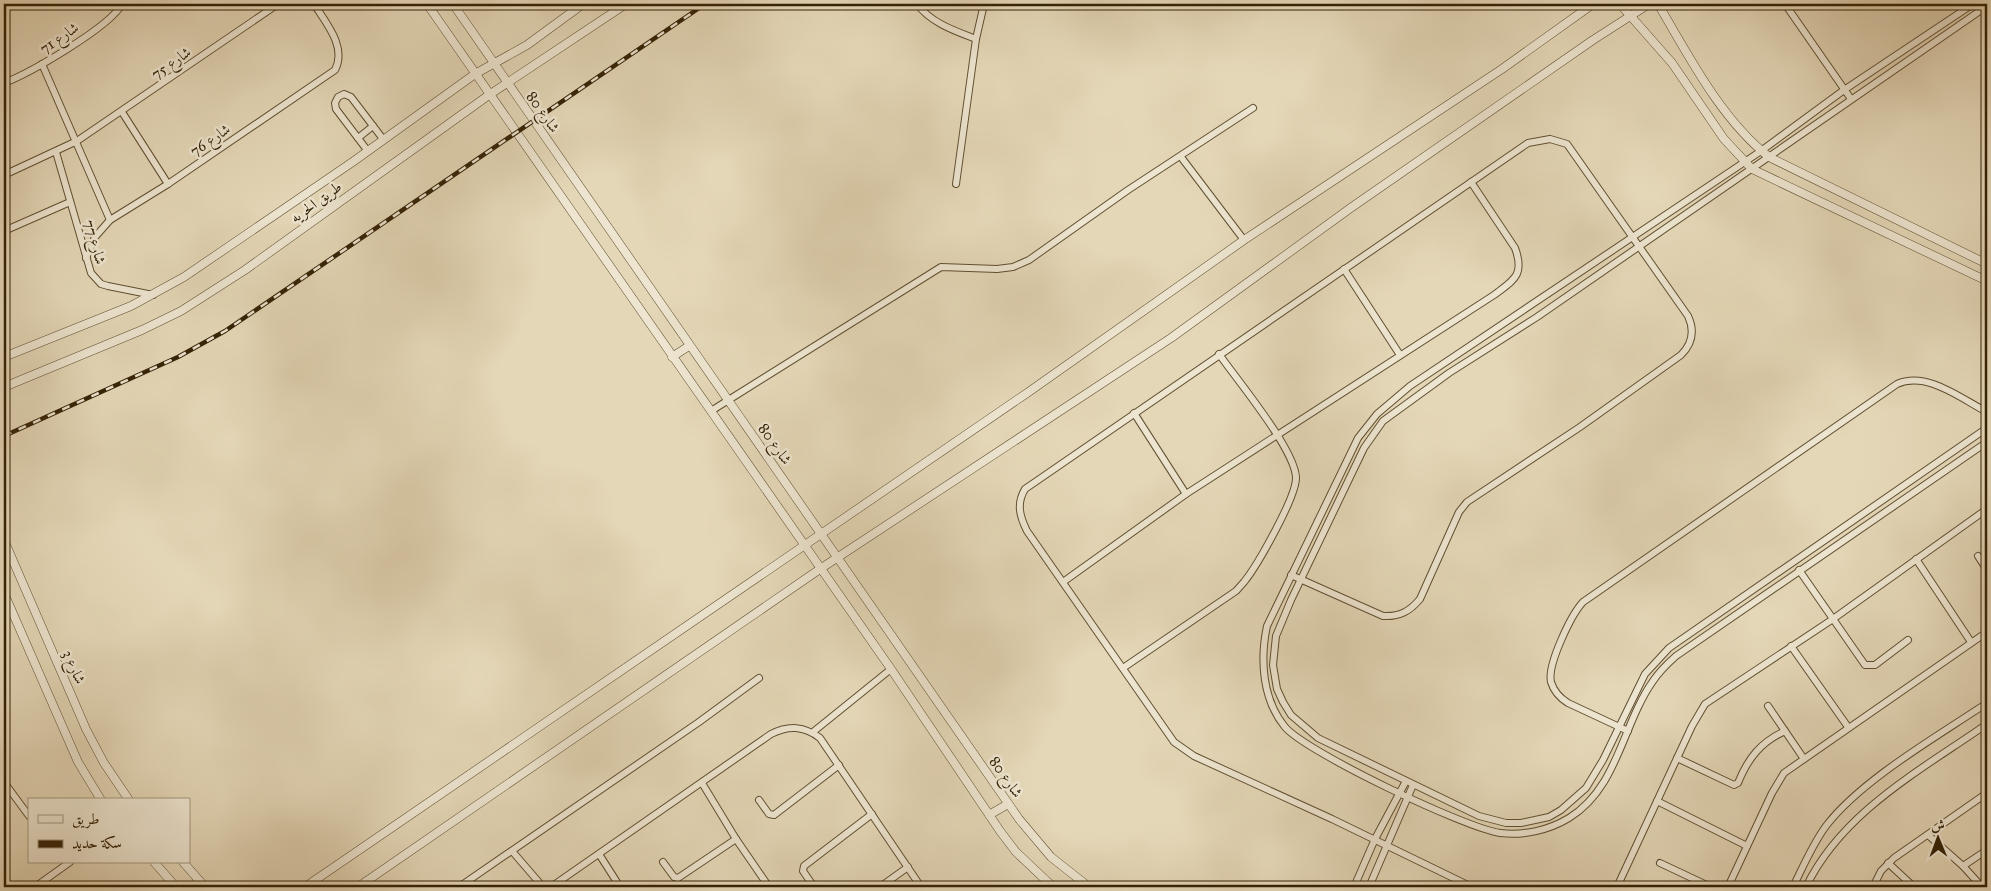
<svg xmlns="http://www.w3.org/2000/svg" width="1991" height="891" font-family="'IM FELL Great Primer',Amiri,serif">
  <rect width="100%" height="100%" fill="#e4d7b7"/>
  <filter id="stains"><feTurbulence type="fractalNoise" baseFrequency=".004" numOctaves="4"/><feColorMatrix values="0 0 0 0 .2 0 0 0 0 .09 0 0 0 0 .02 0 0 0 .5 -.17"/></filter>
  <radialGradient id="worn" r=".72"><stop offset=".6" stop-color="#630" stop-opacity="0"/><stop offset="1" stop-color="#630" stop-opacity=".3"/></radialGradient>
  <g fill="none" stroke-linecap="round" stroke-linejoin="round">
    <defs>
      <g id="minor">
        <path d="M917 4C931 23 955 31 976 39"/>
        <path d="M1785 4 1851 99"/>
        <path d="M1973 4 1844 90 1761 151 1410 386 1377 414 1358 438 1267 626C1260 659 1262 699 1285 727 1306 752 1465 828 1500 833 1524 836 1549 830 1569 818 1618 788 1622 725 1653 681 1659 672 1667 664 1676 656L1987 442"/>
        <path d="M1987 6 1537 317 1449 373 1383 421 1364 448 1291 600 1276 636 1273 665 1277 689 1283 702 1291 715 1318 738 1479 816 1506 823H1521L1549 817 1561 810 1586 788 1603 760 1645 674 1669 648 1987 428"/>
        <path d="M42 64 110 220"/>
        <path d="M4 83C30 73 110 27 122 4"/>
        <path d="M122 112 168 184"/>
        <path d="M358 138 373 126"/>
        <path d="M367 150 336 109 335 103 338 97 344 94 351 97 383 139"/>
        <path d="M56 152 91 273 101 284 108 286 153 295"/>
        <path d="M1181 157 1244 240"/>
        <path d="M4 175 77 141 278 4"/>
        <path d="M956 184 976 39 984 4"/>
        <path d="M4 231 70 202"/>
        <path d="M86 258 95 237 110 220 168 184 335 70C347 47 326 23 314 4"/>
        <path d="M1344 269 1400 355"/>
        <path d="M711 411 941 267 997 269 1013 267 1029 260 1128 190 1253 108"/>
        <path d="M1134 413 1186 494"/>
        <path d="M1978 556 1987 570"/>
        <path d="M1916 559 1971 642"/>
        <path d="M1799 570 1865 665H1875L1908 640"/>
        <path d="M1291 575 1383 616C1400 617 1410 611 1420 599L1459 512 1467 502 1580 427 1681 355C1692 344 1695 331 1688 316L1567 144 1550 139 1528 143 1025 489C1016 504 1020 517 1027 531L1174 742 1194 756 1332 819 1472 887"/>
        <path d="M1063 582 1186 494 1494 295C1514 280 1525 275 1515 248L1471 182"/>
        <path d="M1791 646 1848 727"/>
        <path d="M1123 668 1236 591 1244 582C1257 566 1297 496 1296 477 1294 448 1237 380 1219 354"/>
        <path d="M1768 706 1804 759"/>
        <path d="M1628 731 1568 703C1560 698 1554 692 1551 682 1547 665 1571 615 1583 602L1897 384C1927 371 1960 398 1987 412"/>
        <path d="M813 732 891 669"/>
        <path d="M1677 758 1734 785 1738 783C1748 758 1761 742 1785 731"/>
        <path d="M4 782 29 816"/>
        <path d="M702 783 736 839 769 887"/>
        <path d="M759 800 769 814 774 815 839 765"/>
        <path d="M1657 801 1747 846"/>
        <path d="M1928 835 1963 866 1982 887"/>
        <path d="M512 851 543 887"/>
        <path d="M599 854 620 887"/>
        <path d="M663 862 674 877 678 878 736 839"/>
        <path d="M1660 863 1711 887"/>
        <path d="M1888 863 1914 887"/>
        <path d="M1963 866 1987 850"/>
        <path d="M35 887 70 862"/>
        <path d="M459 887 699 722 759 678"/>
        <path d="M551 887 771 734C789 725 804 726 820 738L921 887"/>
        <path d="M814 887 803 871 804 866 872 814"/>
        <path d="M880 887 908 867"/>
        <path d="M1354 887 1375 839 1406 781"/>
        <path d="M1369 887 1413 785"/>
        <path d="M1617 887 1692 726 1705 704 1833 619 1987 509"/>
        <path d="M1728 887 1772 793 1784 773 1987 632"/>
        <path d="M1793 887C1803 867 1812 845 1826 826 1861 780 1938 736 1987 703"/>
        <path d="M1806 887C1842 812 1921 770 1987 724"/>
        <path d="M1873 887 1881 871 1894 858 1987 793"/>
      </g>
      <g id="tertiary">
        <path d="M427 4 891 669 1000 831 1016 852 1053 887"/>
        <path d="M453 4 1019 819 1051 857 1089 887"/>
        <path d="M1620 4 1672 63 1724 139 1752 169 1987 281"/>
        <path d="M1658 4C1689 56 1720 118 1769 157L1987 264"/>
        <path d="M4 357 131 306 184 277 354 161 475 74 527 45 583 4"/>
        <path d="M672 357 689 346"/>
        <path d="M4 387 142 330 181 311 245 270 489 95 626 4"/>
        <path d="M4 540 86 729 104 763 129 800"/>
        <path d="M4 593 78 762 101 800"/>
        <path d="M989 815 1008 804"/>
        <path d="M154 862 176 887"/>
        <path d="M183 862 205 887"/>
        <path d="M305 887 1030 391 1244 240 1502 69 1593 4"/>
        <path d="M358 887 820 569 1171 338 1352 207 1593 40 1649 4"/>
      </g>
    </defs>
    <use href="#minor" stroke="#604f32" stroke-width="8"/>
    <use href="#tertiary" stroke="#604f32" stroke-width="9"/>
    <use href="#minor" stroke="#ede5d0" stroke-width="6"/>
    <use href="#tertiary" stroke="#ede5d0" stroke-width="8"/>
    <defs>
      <path id="rail" d="M4 436 178 357 225 331 705 4"/>
    </defs>
    <use href="#rail" stroke="#342206" stroke-width="4.5"/>
    <use href="#rail" stroke="#ede5d0" stroke-width="2.5" stroke-dasharray="8" stroke-linecap="butt"/>
  </g>
  <g text-anchor="middle" dominant-baseline="central" stroke-width="5" stroke-linejoin="round" paint-order="stroke">
    <g font-size="15" fill="#342206" stroke="#ede5d0">
      <text transform="translate(59 38) rotate(-34)">شارع 71</text>
      <text transform="translate(171 63) rotate(-35)">شارع 75</text>
      <text transform="translate(543 112) rotate(55)">شارع 80</text>
      <text transform="translate(210 140) rotate(-34)">شارع 76</text>
      <text transform="translate(316 202) rotate(-36)">طريق الحريه</text>
      <text transform="translate(95 242) rotate(74)">شارع 77</text>
      <text transform="translate(775 444) rotate(55)">شارع 80</text>
      <text transform="translate(74 667) rotate(66)">شارع 3</text>
      <text transform="translate(1006 777) rotate(55)">شارع 80</text>
    </g>
  </g>
  <rect width="1991" height="891" fill="none" stroke="#e4d7b7" stroke-width="20"/>
  <rect x="5" y="5" width="1981" height="881" fill="none" stroke="#342206" stroke-width="2.5"/>
  <rect x="10" y="10" width="1971" height="871" fill="none" stroke="#342206"/>
  <rect x="28" y="798" width="162" height="65" fill="#ede5d0" stroke="#a3977f"/>
  <rect x="38" y="815" width="25" height="8" fill="#ede5d0" stroke="#a3977f"/>
  <text x="72" y="824" font-size="15" fill="#342206">طريق</text>
  <rect x="38" y="840" width="25" height="8" fill="#342206" stroke="#a3977f"/>
  <text x="72" y="848" font-size="15" fill="#342206">سكة حديد</text>
  <g transform="translate(1938 838) rotate(359)" stroke="#ede5d0" stroke-width="4" paint-order="stroke">
  <path d="M0-4L9 19L0 12L-9 19Z" fill="#342206"/>
  <text y="-8" font-size="14" font-weight="bold" text-anchor="middle" fill="#342206">ش</text>
  </g>
  <rect width="100%" height="100%" filter="url(#stains)"/>
  <rect width="100%" height="100%" fill="url(#worn)"/>
</svg>
